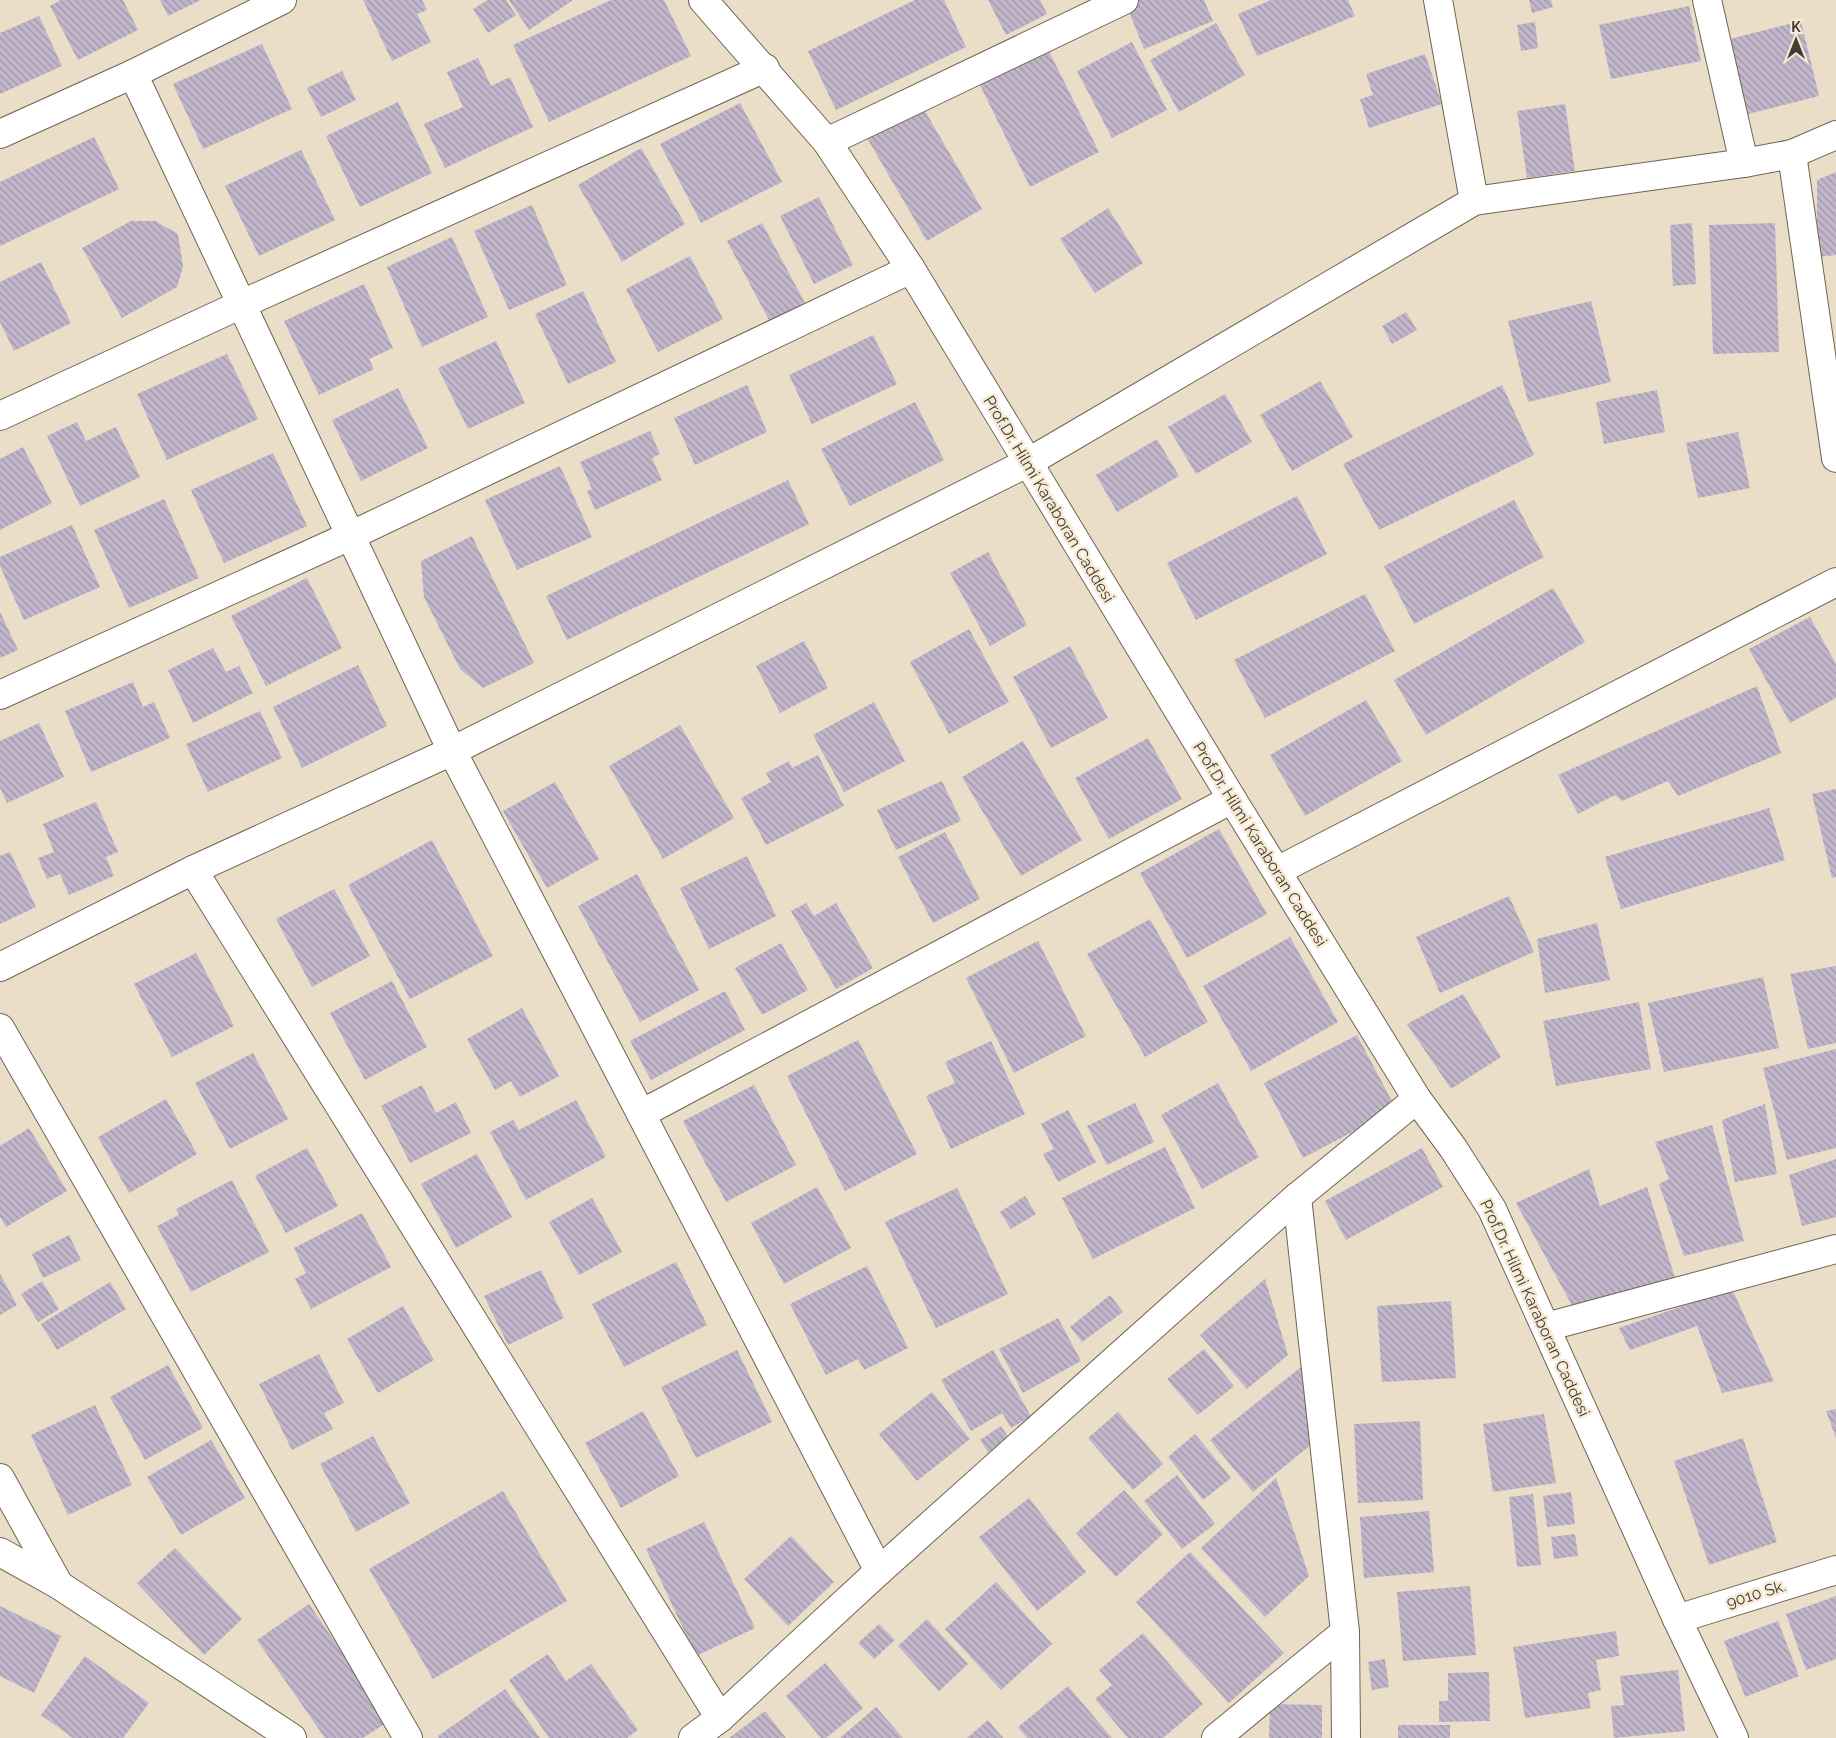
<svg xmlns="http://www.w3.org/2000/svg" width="1836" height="1738" font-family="Raleway,sans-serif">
  <defs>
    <pattern id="building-back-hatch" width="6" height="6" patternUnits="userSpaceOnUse" patternTransform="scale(1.25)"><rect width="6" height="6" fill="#c2b6cb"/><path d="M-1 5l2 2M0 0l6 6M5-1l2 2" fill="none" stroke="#9f95a6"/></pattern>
  </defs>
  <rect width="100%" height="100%" fill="#eadec9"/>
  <g fill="url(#building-back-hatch)">
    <path d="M61 0H123L138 30 78 60 50 6Z"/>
    <path d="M160 0H201L168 16Z"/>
    <path d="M363 0H422L427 10 417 14 431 42 392 61Z"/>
    <path d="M488 0H506L516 15 488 33 473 9Z"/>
    <path d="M509 0H573L529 30Z"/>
    <path d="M611 0H664L691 56 549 122 513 45Z"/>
    <path d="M915 0H944L966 47 836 110 808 51Z"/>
    <path d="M988 0H1040L1047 14 1006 35Z"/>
    <path d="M1129 0H1204L1213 21 1144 49 1125 2Z"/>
    <path d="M1271 0H1348L1355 16 1257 56 1238 14Z"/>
    <path d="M1529 0H1551L1553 7 1532 13Z"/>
    <path d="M1689 6 1701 61 1611 79 1599 25Z"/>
    <path d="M39 16 62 66 0 94V33Z"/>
    <path d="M1801 21 1819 96 1748 114 1730 39Z"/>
    <path d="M1535 22 1538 48 1521 51 1517 25Z"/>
    <path d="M1216 23 1245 75 1179 112 1150 60Z"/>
    <path d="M1132 42 1167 110 1112 138 1077 71Z"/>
    <path d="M262 44 292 109 203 149 173 84Z"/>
    <path d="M1048 49 1099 152 1030 187 979 83Z"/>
    <path d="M1425 54 1442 104 1369 128 1360 99 1373 95 1366 74Z"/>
    <path d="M478 58 491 86 510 77 533 127 445 168 424 124 463 107 447 72Z"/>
    <path d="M342 71 356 100 321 117 307 88Z"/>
    <path d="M398 102 432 173 360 207 326 136Z"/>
    <path d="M740 103 782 182 701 223 660 144Z"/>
    <path d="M1565 104 1575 171 1527 178 1517 111Z"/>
    <path d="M922 106 982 209 927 241 867 138Z"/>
    <path d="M94 137 119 189 0 246V182Z"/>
    <path d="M641 148 685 224 622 262 578 185Z"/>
    <path d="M301 150 335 220 259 256 225 186Z"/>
    <path d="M1836 172V255L1817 257V180Z"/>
    <path d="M819 197 853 265 814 284 780 216Z"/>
    <path d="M532 205 567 285 509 310 474 231Z"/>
    <path d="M1108 208 1143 263 1095 293 1060 239Z"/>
    <path d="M131 221H155L178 234 183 267 177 287 122 318 82 248Z"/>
    <path d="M762 223 805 303 770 322 727 241Z"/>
    <path d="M1692 223 1696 284 1673 286 1670 225Z"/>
    <path d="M1775 223 1779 352 1713 354 1709 225Z"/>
    <path d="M452 237 488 317 422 347 387 267Z"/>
    <path d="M690 256 723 319 658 352 626 289Z"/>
    <path d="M41 262 71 323 14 351 0 322V282Z"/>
    <path d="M364 284 393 348 369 359 374 369 319 395 284 321Z"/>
    <path d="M583 291 616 362 568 384 535 314Z"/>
    <path d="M1591 301 1611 382 1528 402 1508 321Z"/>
    <path d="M1406 312 1417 330 1392 344 1382 326Z"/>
    <path d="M873 335 897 384 812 424 789 375Z"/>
    <path d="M496 341 525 403 468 429 438 368Z"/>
    <path d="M227 354 258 419 167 460 137 394Z"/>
    <path d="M1320 381 1353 437 1292 471 1260 415Z"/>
    <path d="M747 385 767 432 695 465 674 418Z"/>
    <path d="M1502 385 1534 455 1379 530 1343 464Z"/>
    <path d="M398 388 428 448 361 481 332 420Z"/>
    <path d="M1657 390 1665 432 1604 444 1596 402Z"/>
    <path d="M1225 394 1252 442 1196 474 1168 427Z"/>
    <path d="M915 402 944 460 850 506 821 449Z"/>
    <path d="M77 422 86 441 116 427 140 477 80 506 47 436Z"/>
    <path d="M650 431 660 454 652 458 662 480 595 510 587 491 592 489 580 462Z"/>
    <path d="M1738 432 1750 488 1698 498 1686 443Z"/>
    <path d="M1157 439 1179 476 1117 512 1096 475Z"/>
    <path d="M23 447 52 503 0 530V459Z"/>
    <path d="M273 453 307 526 224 563 191 490Z"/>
    <path d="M560 466 592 537 517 570 485 500Z"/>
    <path d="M788 480 809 524 567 640 546 596Z"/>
    <path d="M1297 496 1327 554 1196 620 1167 563Z"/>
    <path d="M164 499 199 578 129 608 94 530Z"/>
    <path d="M1514 500 1544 557 1414 624 1384 566Z"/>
    <path d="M72 525 100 587 24 620 0 566V557Z"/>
    <path d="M472 536 534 663 483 688 460 669 424 597 421 561Z"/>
    <path d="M988 552 1027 625 990 646 950 573Z"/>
    <path d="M307 578 342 648 266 686 231 616Z"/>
    <path d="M1553 588 1585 642 1426 735 1394 680Z"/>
    <path d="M1365 594 1395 651 1265 718 1234 660Z"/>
    <path d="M0 612 18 650 0 658Z"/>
    <path d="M1810 617 1836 664V698L1790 723 1749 649Z"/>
    <path d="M969 629 1009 702 949 734 910 662Z"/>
    <path d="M804 641 828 688 780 713 756 666Z"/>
    <path d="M1070 646 1108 718 1051 748 1013 677Z"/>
    <path d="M213 648 226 672 239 666 253 693 193 723 168 670Z"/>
    <path d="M358 665 387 726 302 768 273 707Z"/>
    <path d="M133 682 143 707 154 702 170 738 91 772 65 711Z"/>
    <path d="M1757 686 1781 753 1678 796 1668 781 1622 801 1615 795 1578 814 1558 775Z"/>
    <path d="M1366 700 1402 761 1305 816 1270 755Z"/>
    <path d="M874 702 905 761 844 792 813 735Z"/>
    <path d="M260 711 282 758 208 792 186 744Z"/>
    <path d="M39 723 64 777 7 803 0 788V741Z"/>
    <path d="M680 725 734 818 663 859 609 766Z"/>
    <path d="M1148 738 1182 799 1109 839 1075 778Z"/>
    <path d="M1023 741 1082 840 1021 876 962 777Z"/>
    <path d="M818 755 844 806 766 845 741 798 771 782 766 773 789 761 792 768Z"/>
    <path d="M942 781 961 821 896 850 877 810Z"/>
    <path d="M555 782 599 859 547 888 503 811Z"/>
    <path d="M1836 789V877L1832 878 1812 794Z"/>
    <path d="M96 802 118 852 106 857 114 876 69 895 60 874 47 879 38 858 54 852 43 824Z"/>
    <path d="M1769 808 1785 860 1621 909 1605 857Z"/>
    <path d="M1219 829 1267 914 1187 958 1140 873Z"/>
    <path d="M945 832 980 899 933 923 898 857Z"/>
    <path d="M432 840 493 956 410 999 348 885Z"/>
    <path d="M10 852 36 907 0 924V856Z"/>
    <path d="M747 856 776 916 709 949 680 888Z"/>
    <path d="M637 874 699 990 640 1022 578 906Z"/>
    <path d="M334 889 370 956 312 987 276 919Z"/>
    <path d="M1509 896 1534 952 1440 993 1416 937Z"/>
    <path d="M806 903 814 916 836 903 873 968 836 989 791 911Z"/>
    <path d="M1150 919 1208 1022 1145 1057 1087 954Z"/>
    <path d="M1597 923 1610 980 1545 993 1537 939Z"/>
    <path d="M1290 937 1338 1022 1251 1071 1203 986Z"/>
    <path d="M1038 941 1086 1036 1014 1073 966 978Z"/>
    <path d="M781 943 808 990 762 1015 735 968Z"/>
    <path d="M196 953 234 1026 172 1057 134 984Z"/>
    <path d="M1836 966V1043L1808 1049 1790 974Z"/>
    <path d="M1763 977 1779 1048 1664 1072 1648 1003Z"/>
    <path d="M392 981 427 1047 365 1080 330 1013Z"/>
    <path d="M725 991 745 1030 651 1080 630 1041Z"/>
    <path d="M1463 994 1501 1057 1451 1089 1407 1024Z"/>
    <path d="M1639 1002 1651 1069 1556 1086 1543 1021Z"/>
    <path d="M522 1008 559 1076 520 1097 511 1081 495 1090 467 1039Z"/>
    <path d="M1357 1035 1396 1109 1303 1158 1264 1083Z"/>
    <path d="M858 1040 917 1154 845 1191 787 1076Z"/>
    <path d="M991 1041 1025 1114 951 1149 926 1096 955 1083 945 1062Z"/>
    <path d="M1836 1049V1148L1787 1160 1763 1068Z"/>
    <path d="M253 1053 288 1119 230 1149 195 1083Z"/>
    <path d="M1218 1083 1259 1157 1202 1189 1161 1115Z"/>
    <path d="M422 1085 436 1113 456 1102 471 1133 410 1163 381 1106Z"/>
    <path d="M754 1085 796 1165 726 1202 683 1121Z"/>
    <path d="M166 1099 197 1154 129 1193 98 1137Z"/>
    <path d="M576 1100 606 1157 526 1200 490 1132 513 1120 519 1130Z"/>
    <path d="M1135 1103 1154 1142 1107 1165 1087 1126Z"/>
    <path d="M1765 1104 1777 1174 1735 1182 1722 1120Z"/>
    <path d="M1068 1110 1096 1162 1058 1182 1043 1154 1054 1149 1041 1124Z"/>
    <path d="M1712 1125 1744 1241 1684 1256 1659 1184 1669 1179 1655 1142Z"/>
    <path d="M29 1128 67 1191 6 1227 0 1217V1146Z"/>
    <path d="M1165 1147 1195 1208 1093 1259 1062 1198Z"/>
    <path d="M307 1148 338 1206 286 1233 255 1176Z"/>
    <path d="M1422 1148 1443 1187 1346 1240 1325 1201Z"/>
    <path d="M477 1154 512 1217 456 1248 421 1184Z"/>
    <path d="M1836 1159V1217L1802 1226 1789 1175Z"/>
    <path d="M1589 1169 1600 1206 1647 1187 1675 1278 1574 1309 1516 1203Z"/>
    <path d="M232 1180 269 1252 191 1292 157 1226 179 1215 176 1209Z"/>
    <path d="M817 1187 851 1248 784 1284 751 1223Z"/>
    <path d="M957 1188 1008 1294 936 1328 885 1222Z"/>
    <path d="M1025 1196 1036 1214 1011 1229 1000 1212Z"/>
    <path d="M592 1198 622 1252 579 1275 549 1222Z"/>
    <path d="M362 1213 391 1267 311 1309 295 1279 306 1273 294 1248Z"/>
    <path d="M69 1235 81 1260 43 1278 32 1254Z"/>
    <path d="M676 1262 707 1325 624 1367 592 1304Z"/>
    <path d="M867 1266 908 1348 864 1370 858 1359 826 1375 790 1304Z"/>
    <path d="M541 1270 564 1318 508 1345 484 1296Z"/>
    <path d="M0 1274 17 1305 0 1315Z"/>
    <path d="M1265 1279 1288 1355 1247 1389 1200 1335Z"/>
    <path d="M42 1281 59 1309 38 1322 21 1294Z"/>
    <path d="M110 1282 126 1309 57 1350 41 1324Z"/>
    <path d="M1732 1289 1774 1381 1722 1393 1697 1326 1630 1350 1619 1328Z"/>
    <path d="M1110 1295 1123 1312 1082 1342 1070 1327Z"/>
    <path d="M1451 1301 1456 1378 1382 1382 1377 1306Z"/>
    <path d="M403 1306 434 1360 378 1393 347 1339Z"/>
    <path d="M1058 1318 1081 1361 1023 1393 999 1349Z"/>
    <path d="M1204 1349 1234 1386 1198 1415 1167 1379Z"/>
    <path d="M737 1350 772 1422 696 1458 661 1387Z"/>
    <path d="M993 1350 1031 1416 1011 1428 1002 1413 971 1431 941 1380Z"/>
    <path d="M319 1354 344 1403 324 1413 333 1429 292 1450 259 1384Z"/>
    <path d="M168 1365 203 1428 145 1460 110 1397Z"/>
    <path d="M1301 1367 1318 1439 1253 1492 1210 1440Z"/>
    <path d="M932 1392 970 1439 917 1481 879 1434Z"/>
    <path d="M95 1405 132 1485 68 1515 31 1435Z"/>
    <path d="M1836 1409V1438L1826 1411Z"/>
    <path d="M643 1411 679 1476 621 1508 585 1443Z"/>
    <path d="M1118 1412 1163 1464 1133 1490 1088 1438Z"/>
    <path d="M1544 1414 1556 1483 1493 1492 1483 1424Z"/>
    <path d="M1420 1421 1423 1500 1358 1503 1354 1424Z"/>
    <path d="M1001 1426 1011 1441 990 1455 980 1440Z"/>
    <path d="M1195 1434 1231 1478 1203 1500 1168 1457Z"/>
    <path d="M373 1436 410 1503 356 1532 320 1464Z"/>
    <path d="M1743 1438 1777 1542 1709 1565 1674 1461Z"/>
    <path d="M211 1440 245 1498 181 1535 147 1477Z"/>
    <path d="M1177 1475 1215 1524 1182 1549 1144 1501Z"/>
    <path d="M1276 1478 1309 1576 1265 1617 1201 1548Z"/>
    <path d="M1124 1490 1163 1534 1116 1577 1076 1533Z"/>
    <path d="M503 1491 567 1601 433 1679 369 1569Z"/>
    <path d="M1571 1492 1575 1524 1547 1527 1543 1496Z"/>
    <path d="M1533 1494 1541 1565 1517 1567 1509 1497Z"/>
    <path d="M1029 1498 1086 1572 1037 1611 979 1537Z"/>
    <path d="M1429 1511 1434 1572 1364 1578 1360 1517Z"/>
    <path d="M704 1522 755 1628 696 1656 646 1549Z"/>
    <path d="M1575 1534 1578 1556 1554 1559 1551 1537Z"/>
    <path d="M791 1536 834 1582 788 1626 744 1579Z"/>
    <path d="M175 1548 242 1619 204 1655 137 1583Z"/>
    <path d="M1190 1552 1284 1653 1229 1703 1136 1602Z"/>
    <path d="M996 1582 1052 1644 1001 1690 945 1629Z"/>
    <path d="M1470 1586 1476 1655 1403 1661 1397 1592Z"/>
    <path d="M1836 1596V1659L1806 1670 1786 1614Z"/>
    <path d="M309 1604 389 1721 363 1738H325L257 1640Z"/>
    <path d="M0 1606 61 1636 34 1693 0 1676Z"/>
    <path d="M927 1619 968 1664 939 1691 898 1646Z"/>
    <path d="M1778 1621 1799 1676 1745 1697 1724 1641Z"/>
    <path d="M879 1624 895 1640 874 1659 858 1643Z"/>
    <path d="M1616 1631 1619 1656 1596 1660 1601 1690 1588 1693 1591 1708 1525 1718 1513 1647Z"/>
    <path d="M1143 1633 1203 1704 1163 1738H1128L1095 1699 1112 1685 1099 1670Z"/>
    <path d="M548 1654 566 1681 591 1664 638 1730 627 1738H549L509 1680Z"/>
    <path d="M85 1656 149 1703 123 1738H73L41 1715Z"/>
    <path d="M1385 1659 1389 1687 1372 1690 1368 1662Z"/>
    <path d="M825 1663 863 1708 826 1738H821L786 1696Z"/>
    <path d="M1678 1670 1685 1731 1614 1738 1611 1706 1624 1705 1620 1676Z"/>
    <path d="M1489 1672 1490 1721 1439 1722V1701H1448V1673Z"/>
    <path d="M1068 1686 1112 1738H1027L1018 1727Z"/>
    <path d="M505 1689 540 1738H439L438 1736Z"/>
    <path d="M1270 1704 1322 1705V1738H1269Z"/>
    <path d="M876 1707 903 1738H840Z"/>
    <path d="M765 1711 786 1738H729Z"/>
    <path d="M988 1720 1003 1738H967Z"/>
    <rect x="1398" y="1725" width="52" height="13"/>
  </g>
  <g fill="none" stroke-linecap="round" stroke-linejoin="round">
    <defs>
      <g id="minor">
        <path d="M1438 0 1474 201"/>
        <path d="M1707 0 1744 163"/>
        <path d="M133 74 452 751 879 1571"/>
        <path d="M0 134 133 74 282 0"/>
        <path d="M827 142 1124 0"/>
        <path d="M1792 154 1836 458"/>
        <path d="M0 416 242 304 765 68"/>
        <path d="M0 695 352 535 911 269"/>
        <path d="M193 870 720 1718"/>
        <path d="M1277 871 1836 582"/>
        <path d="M0 967 193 870 452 751 1027 463 1474 201 1744 163 1792 154 1836 135"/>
        <path d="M0 1028 408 1738"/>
        <path d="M641 1114 1232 799"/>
        <path d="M1297 1197 1345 1632 1346 1738"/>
        <path d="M1546 1327 1836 1249"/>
        <path d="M0 1478 59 1585"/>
        <path d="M0 1552 59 1585 292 1738"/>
        <path d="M1677 1619 1836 1570"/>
        <path d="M693 1738 720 1718 879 1571 1297 1197 1417 1099"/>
        <path d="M1216 1738 1345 1632"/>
      </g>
      <path id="tertiary" d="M703 0 827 142 911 269 1232 799 1417 1099 1453 1148 1492 1209 1677 1619 1734 1738"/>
    </defs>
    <use href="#minor" stroke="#6f6552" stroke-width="30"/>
    <use href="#tertiary" stroke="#6f6552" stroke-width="30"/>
    <use href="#minor" stroke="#fff" stroke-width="28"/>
    <use href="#tertiary" stroke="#fff" stroke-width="28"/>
  </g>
  <g text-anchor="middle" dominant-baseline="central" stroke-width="5" stroke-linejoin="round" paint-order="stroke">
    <g font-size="16" fill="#413c34" stroke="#f7ebd5">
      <text transform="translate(1049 499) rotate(59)">Prof.Dr. Hilmi Karaboran Caddesi</text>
      <text transform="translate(1260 844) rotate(58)">Prof.Dr. Hilmi Karaboran Caddesi</text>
      <text transform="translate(1535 1308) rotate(65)">Prof.Dr. Hilmi Karaboran Caddesi</text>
      <text transform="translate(1756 1594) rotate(-17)">9010 Sk.</text>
    </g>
  </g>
  <g transform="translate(1796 40)" stroke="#f7ebd5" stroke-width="4" paint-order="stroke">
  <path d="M0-4L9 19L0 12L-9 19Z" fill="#413c34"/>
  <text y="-8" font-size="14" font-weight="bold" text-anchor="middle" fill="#413c34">K</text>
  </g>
</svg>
